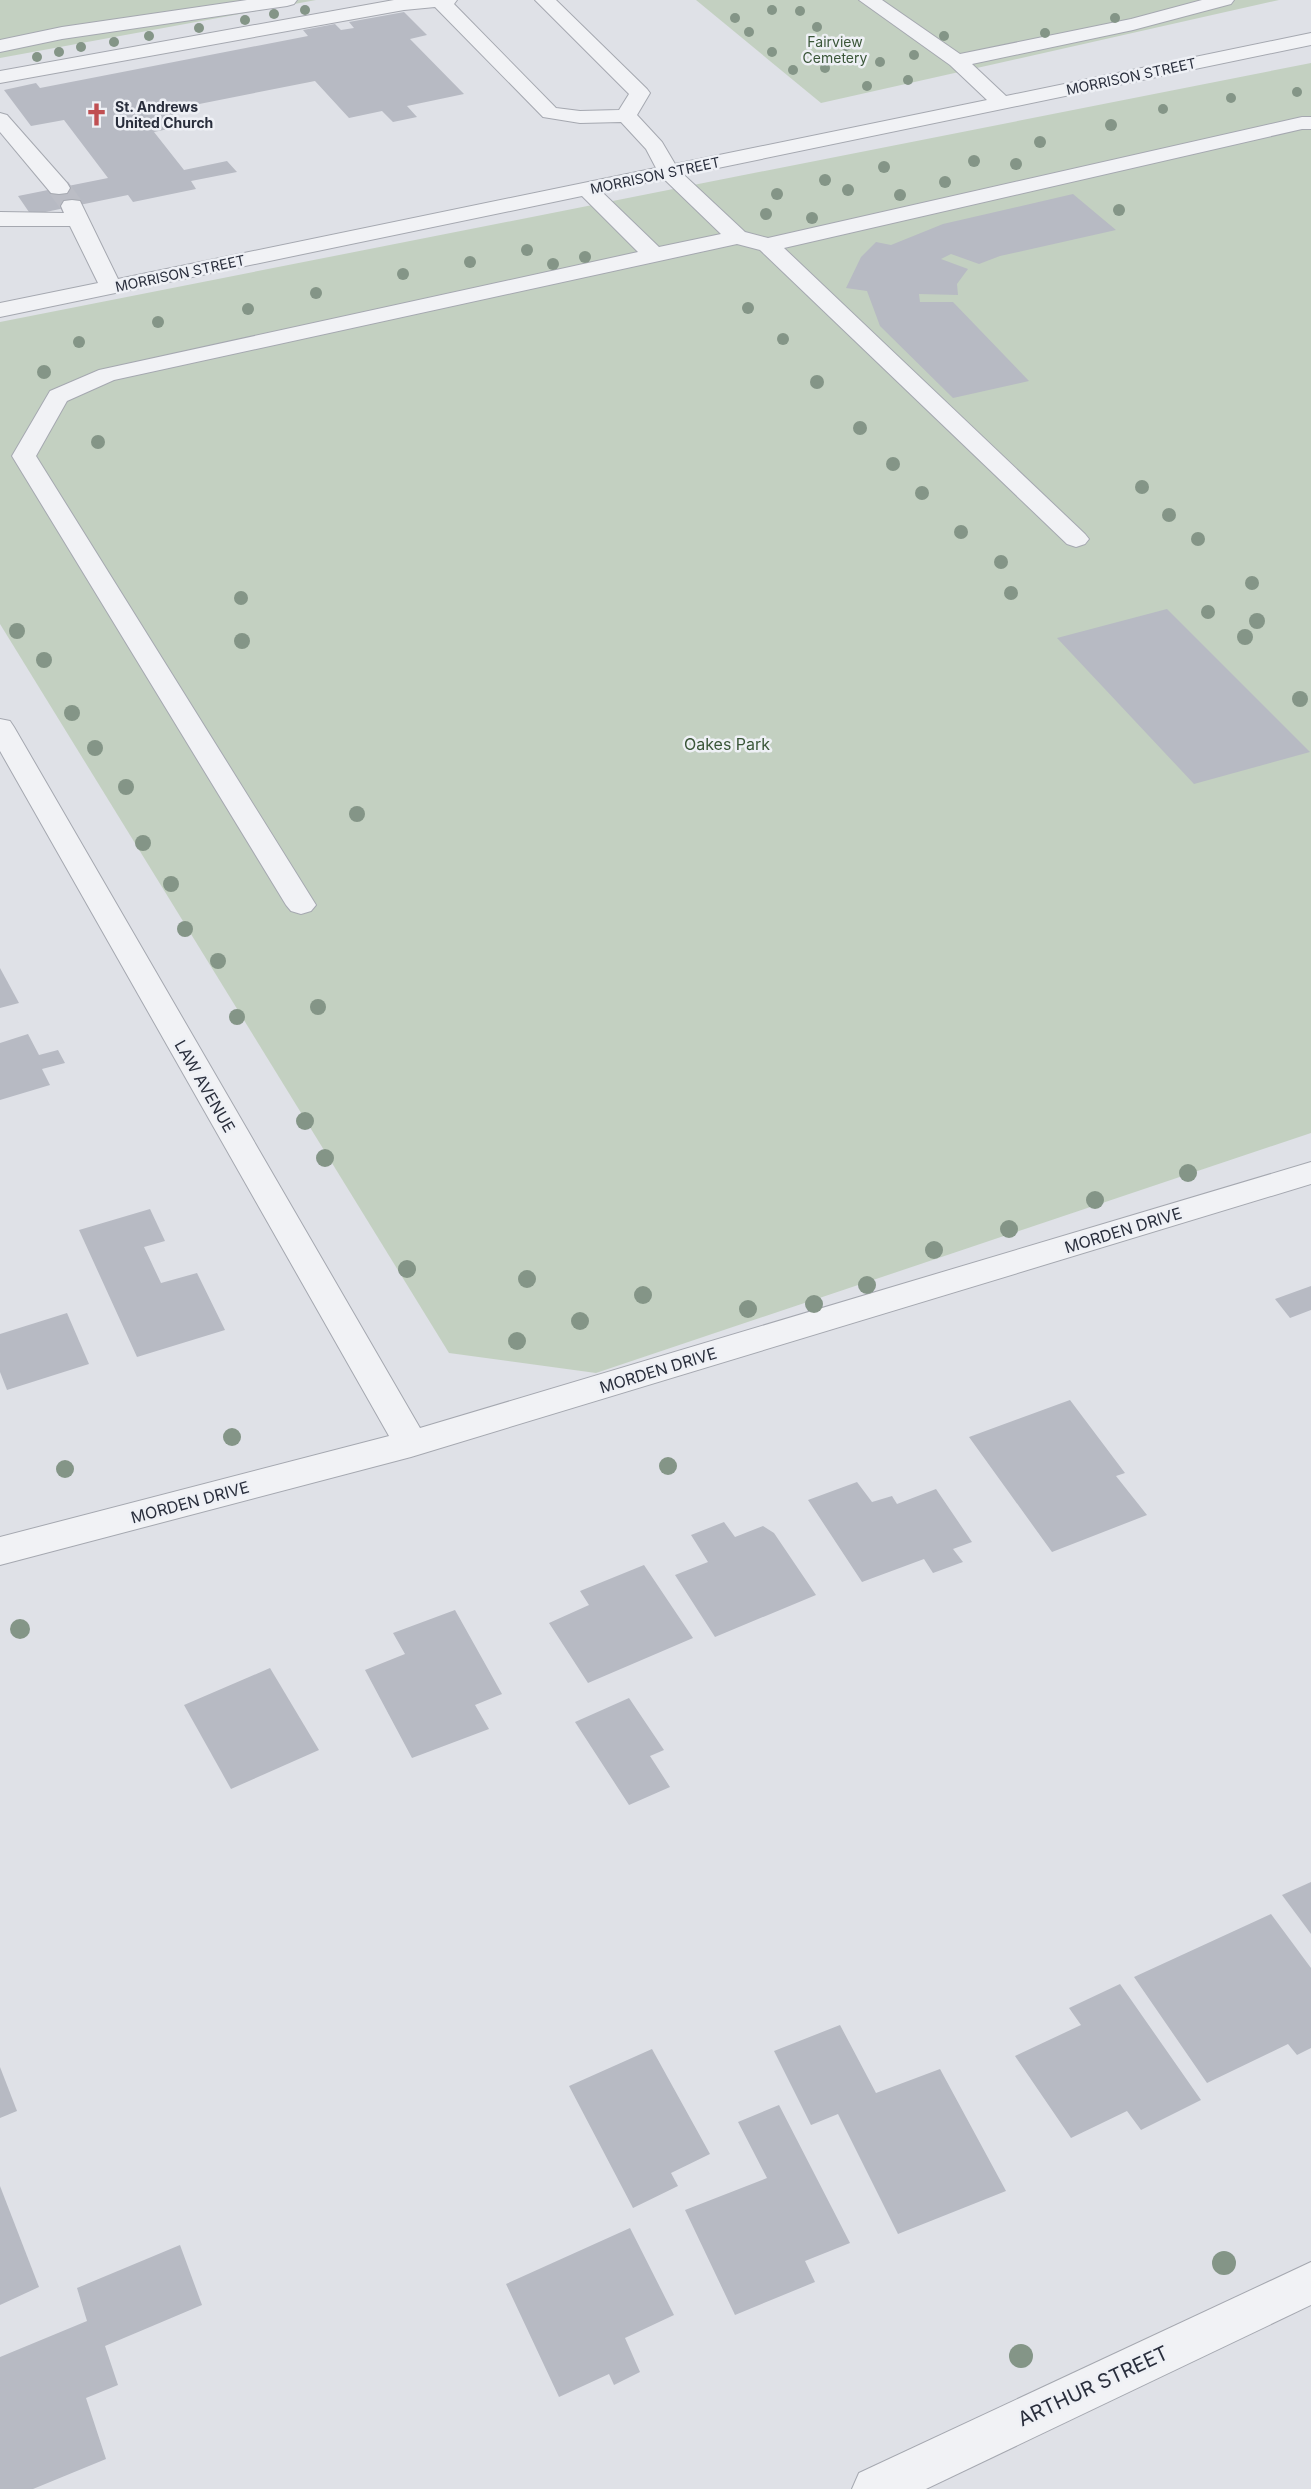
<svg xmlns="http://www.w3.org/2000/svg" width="1311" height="2489" font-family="Inter,sans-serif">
  <rect width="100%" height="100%" fill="#dfe1e7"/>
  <g fill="#c3d0c1">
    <path d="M0 0H316L0 58Z"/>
    <path d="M696 0H1279L821 103Z"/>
    <path d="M1311 63V1133L596 1373 449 1353 0 624V322Z"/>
  </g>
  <g fill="#b7bac3">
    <path d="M404 12 427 35 410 39 464 94 407 106 417 117 393 122 382 111 349 118 315 81 169 110 182 126 154 132 184 170 227 161 237 172 191 181 196 189 133 202 128 195 31 215 18 196 108 178 64 120 31 126 4 90 36 83 40 88 308 36 303 30 335 24 341 30 354 28 349 22Z"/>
    <path d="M1073 194 1116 230 1000 256 979 264 951 254 941 259 968 269 957 284 958 295 919 294 920 302H953L1029 381 953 398 880 326 867 291 846 288 861 257 876 242 891 245 943 224Z"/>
    <path d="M1167 609 1310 752 1194 784 1057 638Z"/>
    <path d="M0 968 19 1003 0 1008Z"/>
    <path d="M28 1034 39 1055 58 1050 65 1063 42 1069 50 1085 0 1100V1043Z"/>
    <path d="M150 1209 165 1241 144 1247 161 1283 197 1273 225 1330 137 1357 79 1230Z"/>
    <path d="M1311 1286V1310L1290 1318 1275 1299Z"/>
    <path d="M67 1313 89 1364 7 1390 0 1372V1334Z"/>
    <path d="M1070 1400 1125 1473 1116 1476 1147 1515 1052 1552 969 1437Z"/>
    <path d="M857 1482 872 1502 892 1496 897 1504 936 1489 972 1542 953 1549 963 1562 933 1573 924 1559 862 1582 808 1500Z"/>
    <path d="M724 1522 735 1537 763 1526 774 1533 816 1595 715 1637 675 1575 708 1562 691 1535Z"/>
    <path d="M644 1565 693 1638 588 1683 549 1623 589 1605 580 1591Z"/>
    <path d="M455 1610 502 1694 475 1705 489 1729 412 1758 365 1670 405 1654 393 1633Z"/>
    <path d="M270 1668 319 1750 231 1789 184 1705Z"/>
    <path d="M629 1698 664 1750 650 1756 670 1787 629 1805 575 1722Z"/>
    <path d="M1311 1882V1934L1282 1895Z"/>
    <path d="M1271 1914 1311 1968V2048L1297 2055 1288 2044 1207 2083 1134 1977Z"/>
    <path d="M1120 1984 1201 2100 1141 2130 1127 2111 1071 2138 1015 2056 1081 2025 1069 2008Z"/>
    <path d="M840 2025 876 2093 940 2069 1006 2191 898 2234 838 2114 811 2125 774 2051Z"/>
    <path d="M652 2049 710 2154 671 2173 678 2186 633 2208 569 2086Z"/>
    <path d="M0 2067 17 2111 0 2118Z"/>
    <path d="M779 2105 850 2243 805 2261 815 2282 735 2315 685 2210 767 2178 738 2122Z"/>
    <path d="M0 2186 39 2287 0 2305Z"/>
    <path d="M630 2228 674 2315 625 2338 640 2372 614 2385 609 2374 559 2397 506 2284Z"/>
    <path d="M180 2245 202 2305 105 2346 118 2385 86 2398 106 2459 33 2489H0V2357L87 2321 77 2288Z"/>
  </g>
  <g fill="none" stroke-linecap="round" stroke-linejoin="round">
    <path stroke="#bbbdc5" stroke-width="22" stroke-dasharray="22 10" stroke-linecap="butt" d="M59 188 72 206"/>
    <defs>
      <g id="minor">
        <path d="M247 0H297L294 4 287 6 62 39 0 52V40L62 27Z"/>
        <path d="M394 0H457L454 4 556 108 580 111 619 110 629 94 535 0H556L647 89 650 93 637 115 662 142 675 164 987 100 950 65 859 0H882L960 54 1131 19 1202 0H1234L1231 4 1133 30 972 64 1006 96 1311 33V45L684 175 745 232 768 238 1302 117H1311V129H1302L784 248 1085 534 1089 539 1085 544 1076 547 1067 544 760 250 737 244 114 380 67 401 36 456 316 905 311 911 301 914 291 911 286 905 12 456 50 391 99 370 638 252 582 196 0 317V303L98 283 70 226H0V212L64 213 61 206 64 201 72 200 80 201 118 279 656 168 646 149 621 122 580 123 543 117 435 7 404 10 0 83V71ZM664 179 721 234 659 247 602 192Z"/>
        <path d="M0 113 7 115 67 183 70 188 67 193 59 194 51 193 0 132Z"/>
        <path d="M0 719 10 721 14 727 420 1428 1311 1162V1184L411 1457 0 1565V1537L389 1436 0 751Z"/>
        <path d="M1311 2262V2305L926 2489H852L859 2473Z"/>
      </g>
    </defs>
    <use href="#minor" stroke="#a5a8b0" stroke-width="2"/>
    <use href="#minor" fill="#f1f2f5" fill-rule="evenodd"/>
  </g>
  <g fill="#849587">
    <circle cx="305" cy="10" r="5"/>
    <circle cx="772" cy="10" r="5"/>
    <circle cx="800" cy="11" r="5"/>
    <circle cx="274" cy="14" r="5"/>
    <circle cx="735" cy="18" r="5"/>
    <circle cx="1115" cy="18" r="5"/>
    <circle cx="245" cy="20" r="5"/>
    <circle cx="817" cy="27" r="5"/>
    <circle cx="199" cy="28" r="5"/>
    <circle cx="749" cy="32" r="5"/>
    <circle cx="1045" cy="33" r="5"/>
    <circle cx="149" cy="36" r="5"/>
    <circle cx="944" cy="36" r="5"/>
    <circle cx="114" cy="42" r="5"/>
    <circle cx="846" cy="46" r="5"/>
    <circle cx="81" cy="47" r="5"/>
    <circle cx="59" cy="52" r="5"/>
    <circle cx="772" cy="52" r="5"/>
    <circle cx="914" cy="55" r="5"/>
    <circle cx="37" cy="57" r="5"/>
    <circle cx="880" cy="62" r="5"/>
    <circle cx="825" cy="68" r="5"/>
    <circle cx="793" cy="70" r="5"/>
    <circle cx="908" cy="80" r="5"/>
    <circle cx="867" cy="86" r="5"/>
    <circle cx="1297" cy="92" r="5"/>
    <circle cx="1231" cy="98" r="5"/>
    <circle cx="1163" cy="109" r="5"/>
    <circle cx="1111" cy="125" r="6"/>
    <circle cx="1040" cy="142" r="6"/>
    <circle cx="974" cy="161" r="6"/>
    <circle cx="1016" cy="164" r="6"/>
    <circle cx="884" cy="167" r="6"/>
    <circle cx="825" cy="180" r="6"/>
    <circle cx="945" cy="182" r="6"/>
    <circle cx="848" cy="190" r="6"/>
    <circle cx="777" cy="194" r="6"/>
    <circle cx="900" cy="195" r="6"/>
    <circle cx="1119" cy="210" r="6"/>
    <circle cx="766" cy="214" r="6"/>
    <circle cx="812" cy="218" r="6"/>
    <circle cx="527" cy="250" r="6"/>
    <circle cx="585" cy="257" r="6"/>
    <circle cx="470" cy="262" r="6"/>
    <circle cx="553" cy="264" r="6"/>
    <circle cx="403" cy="274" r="6"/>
    <circle cx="316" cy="293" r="6"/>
    <circle cx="748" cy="308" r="6"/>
    <circle cx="248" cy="309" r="6"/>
    <circle cx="158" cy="322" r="6"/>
    <circle cx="783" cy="339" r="6"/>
    <circle cx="79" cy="342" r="6"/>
    <circle cx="44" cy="372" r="7"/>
    <circle cx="817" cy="382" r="7"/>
    <circle cx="860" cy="428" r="7"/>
    <circle cx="98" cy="442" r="7"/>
    <circle cx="893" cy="464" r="7"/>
    <circle cx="1142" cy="487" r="7"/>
    <circle cx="922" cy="493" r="7"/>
    <circle cx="1169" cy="515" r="7"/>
    <circle cx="961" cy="532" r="7"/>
    <circle cx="1198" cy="539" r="7"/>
    <circle cx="1001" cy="562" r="7"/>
    <circle cx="1252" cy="583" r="7"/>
    <circle cx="1011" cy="593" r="7"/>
    <circle cx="241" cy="598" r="7"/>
    <circle cx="1208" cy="612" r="7"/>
    <circle cx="1257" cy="621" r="8"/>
    <circle cx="17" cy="631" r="8"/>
    <circle cx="1245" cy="637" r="8"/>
    <circle cx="242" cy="641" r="8"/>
    <circle cx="44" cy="660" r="8"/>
    <circle cx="1300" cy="699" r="8"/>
    <circle cx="72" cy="713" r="8"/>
    <circle cx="95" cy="748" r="8"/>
    <circle cx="126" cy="787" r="8"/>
    <circle cx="357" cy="814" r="8"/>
    <circle cx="143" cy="843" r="8"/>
    <circle cx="171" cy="884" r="8"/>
    <circle cx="185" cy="929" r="8"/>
    <circle cx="218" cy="961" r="8"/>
    <circle cx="318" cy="1007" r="8"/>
    <circle cx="237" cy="1017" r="8"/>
    <circle cx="305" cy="1121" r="9"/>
    <circle cx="325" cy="1158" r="9"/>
    <circle cx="1188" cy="1173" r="9"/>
    <circle cx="1095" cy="1200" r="9"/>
    <circle cx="1009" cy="1229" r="9"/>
    <circle cx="934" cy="1250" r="9"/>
    <circle cx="407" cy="1269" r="9"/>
    <circle cx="527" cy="1279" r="9"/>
    <circle cx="867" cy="1285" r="9"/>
    <circle cx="643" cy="1295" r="9"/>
    <circle cx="814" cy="1304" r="9"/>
    <circle cx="748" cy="1309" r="9"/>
    <circle cx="580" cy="1321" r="9"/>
    <circle cx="517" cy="1341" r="9"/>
    <circle cx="232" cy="1437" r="9"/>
    <circle cx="668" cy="1466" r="9"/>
    <circle cx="65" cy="1469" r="9"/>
    <circle cx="20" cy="1629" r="10"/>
    <circle cx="1224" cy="2263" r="12"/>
    <circle cx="1021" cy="2356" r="12"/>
  </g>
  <defs>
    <symbol id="church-bare" viewBox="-9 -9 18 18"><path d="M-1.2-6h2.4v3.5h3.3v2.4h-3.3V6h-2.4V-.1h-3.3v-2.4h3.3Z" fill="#c04f52" stroke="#eef0f5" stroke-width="2.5" paint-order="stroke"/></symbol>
  </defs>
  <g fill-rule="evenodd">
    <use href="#church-bare" x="80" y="98" width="33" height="33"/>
  </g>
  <g text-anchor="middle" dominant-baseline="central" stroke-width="5" stroke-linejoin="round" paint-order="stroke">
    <g font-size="14" fill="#3a5638" stroke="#eef0f5">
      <text x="835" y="41">Fairview<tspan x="835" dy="16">Cemetery</tspan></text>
    </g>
    <g font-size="14" fill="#292e3c" stroke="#eef0f5">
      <text transform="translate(1131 76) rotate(-12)">MORRISON STREET</text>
      <text transform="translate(655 175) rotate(-12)">MORRISON STREET</text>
      <text transform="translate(180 273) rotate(-12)">MORRISON STREET</text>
    </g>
    <g font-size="14" font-weight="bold" fill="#292e3c" stroke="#eef0f5" text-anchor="start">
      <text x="115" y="106">St. Andrews<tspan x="115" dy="16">United Church</tspan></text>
    </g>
    <g font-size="16" fill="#3a5638" stroke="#eef0f5">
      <text x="727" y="744">Oakes Park</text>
    </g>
    <g font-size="16" fill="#292e3c" stroke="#eef0f5">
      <text transform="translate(205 1086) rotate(60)">LAW AVENUE</text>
      <text transform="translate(1123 1230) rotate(-17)">MORDEN DRIVE</text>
      <text transform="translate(658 1370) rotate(-17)">MORDEN DRIVE</text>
      <text transform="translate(190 1502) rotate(-15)">MORDEN DRIVE</text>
    </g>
    <g font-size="20" fill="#292e3c" stroke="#eef0f5">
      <text transform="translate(1093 2386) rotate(-25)">ARTHUR STREET</text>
    </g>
  </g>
</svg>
